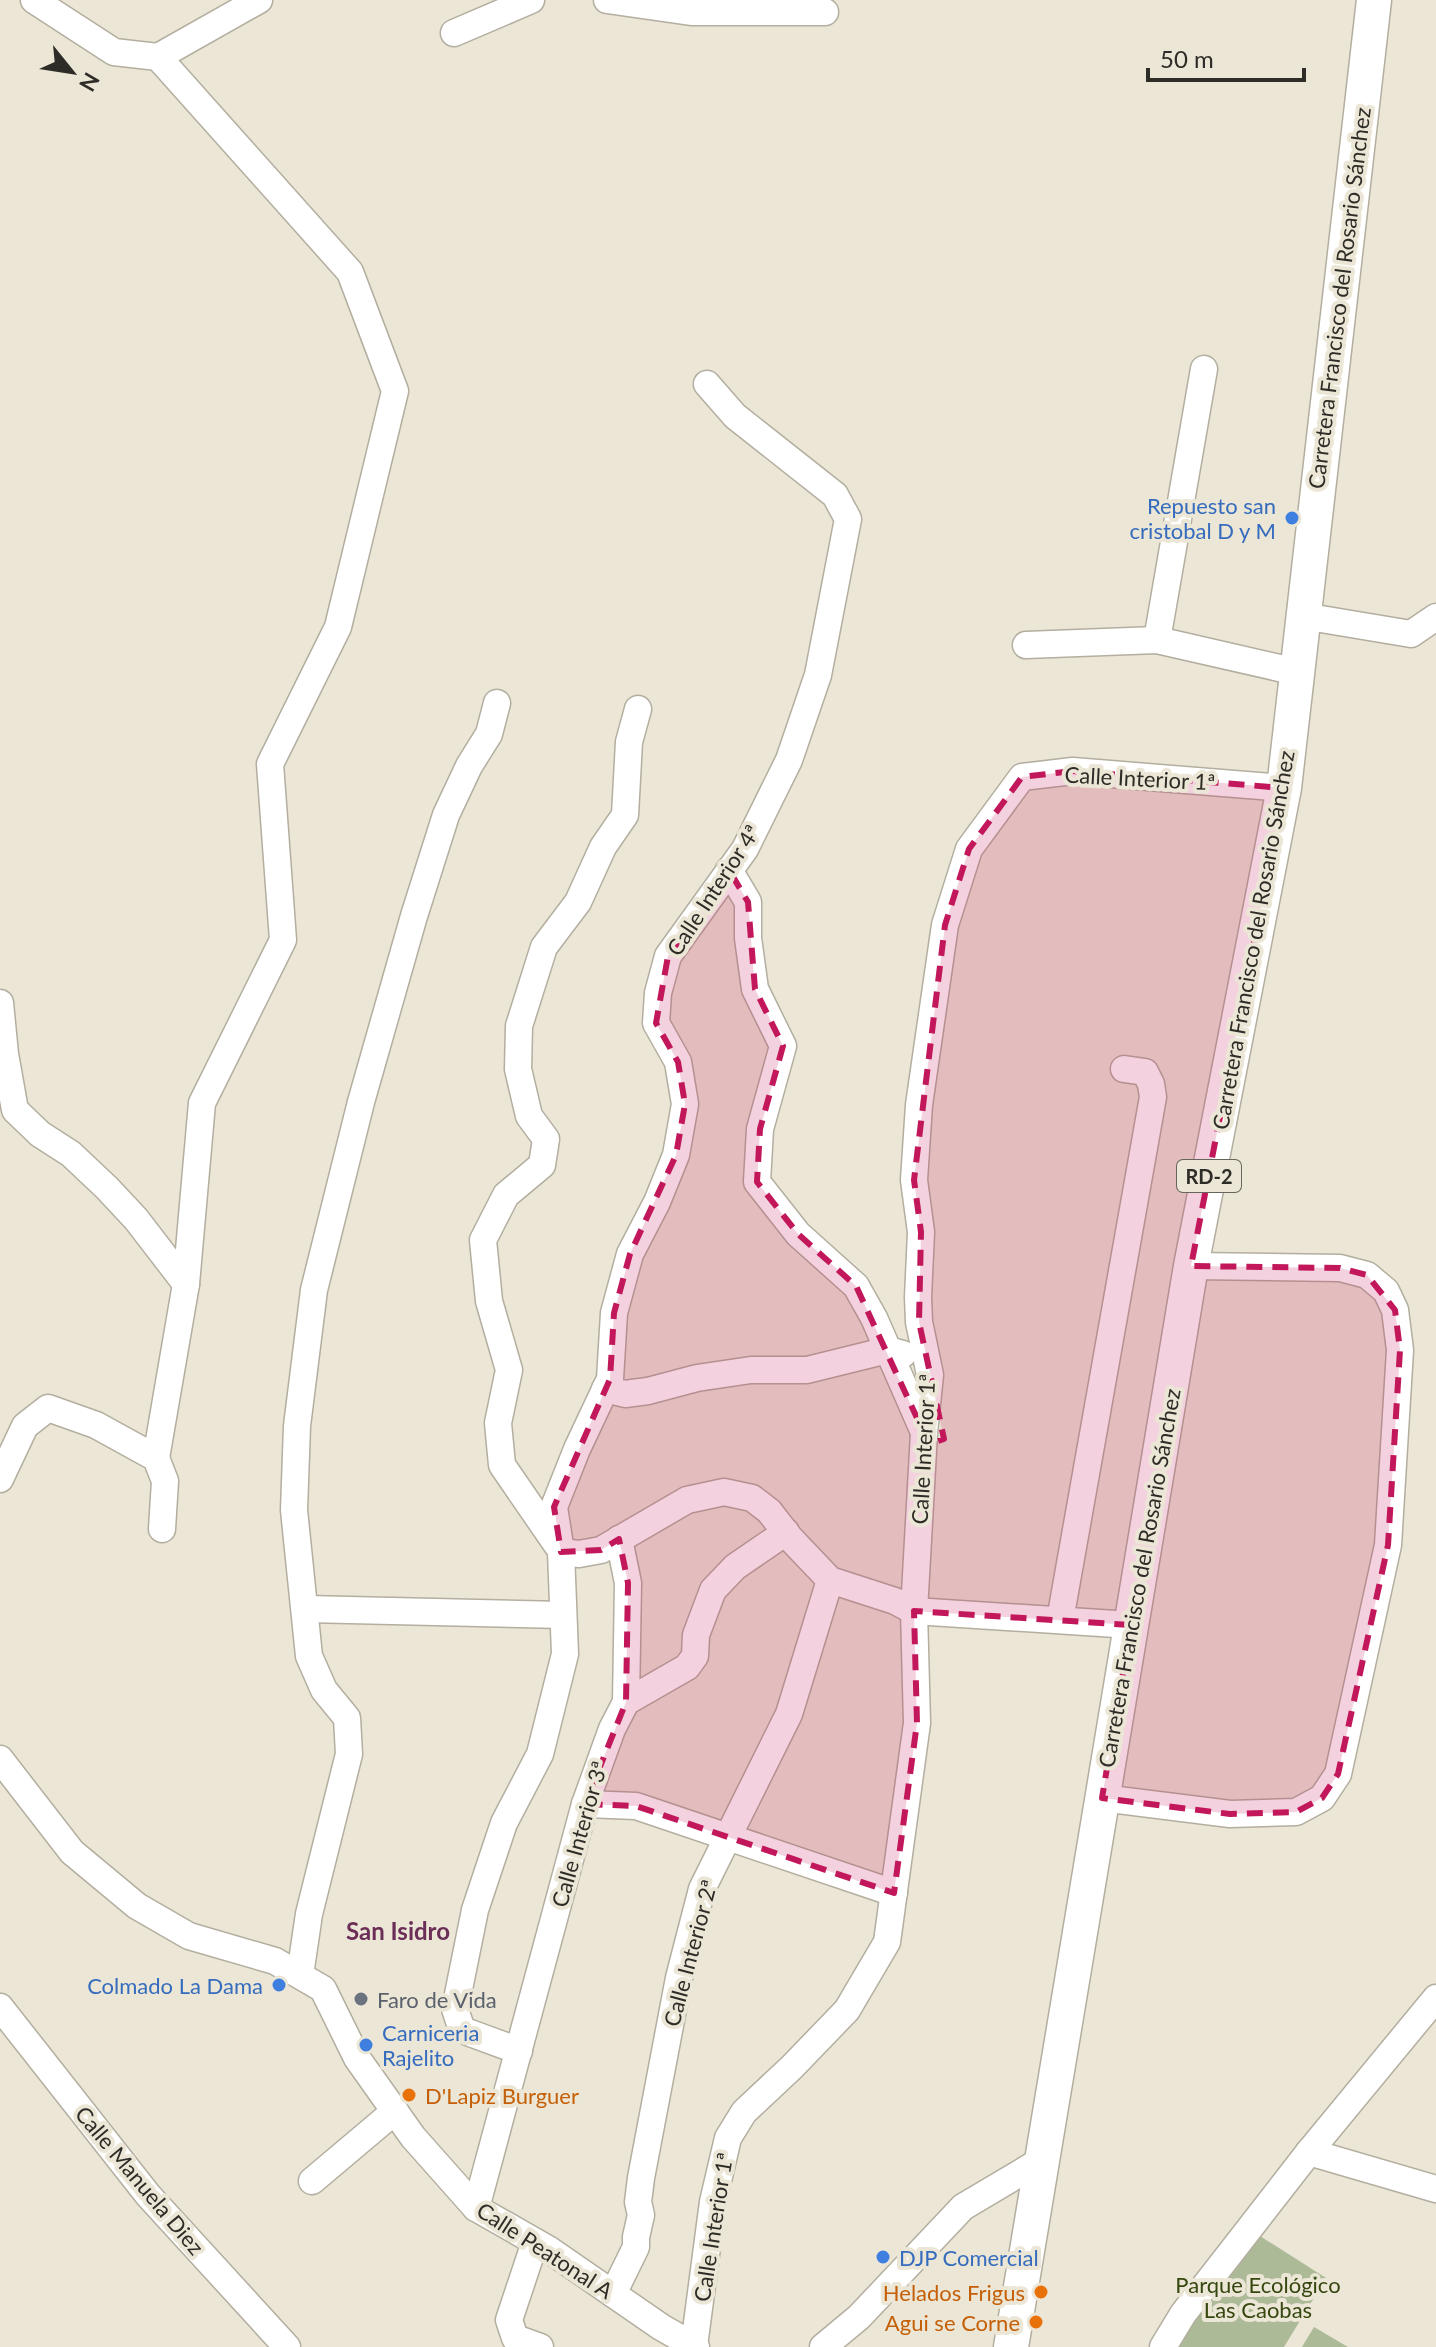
<svg xmlns="http://www.w3.org/2000/svg" width="1436" height="2347" font-family="Lato,sans-serif">
  <rect width="100%" height="100%" fill="#ebe6d6"/>
  <g fill="#adba98">
    <path d="M1249 2229 1326 2278 1284 2347H1163Z"/>
    <path d="M1314 2327 1348 2347H1302Z"/>
  </g>
  <g fill="none" stroke-linecap="round" stroke-linejoin="round">
    <defs>
      <g id="minor">
        <path d="M34 0 114 52 158 57 259 0"/>
        <path d="M607 0 691 12H825"/>
        <path d="M454 33 531 0"/>
        <path d="M1303 616 1411 634 1436 617"/>
        <path d="M1157 640 1204 369"/>
        <path d="M1026 645 1157 640 1297 672"/>
        <path d="M729 870 748 902V938L755 989 783 1046 760 1129 757 1182 798 1234 856 1286 874 1318 923 1430"/>
        <path d="M0 1003 5 1054 15 1110 40 1134 71 1154 107 1188 136 1219 186 1284"/>
        <path d="M605 1389 625 1394 648 1391 697 1378 751 1370H807L888 1350 903 1354"/>
        <path d="M156 1458 186 1284 202 1103 283 940 270 764 338 627 395 391 350 272 158 57"/>
        <path d="M0 1479 25 1426 48 1408 96 1425 156 1458 165 1481 162 1529"/>
        <path d="M619 1539 628 1583 626 1702"/>
        <path d="M557 1545 502 1465 498 1423 509 1370 489 1301 483 1240 506 1195 542 1165 546 1139 529 1116 518 1069 519 1026 544 947 578 902 603 847 625 815 629 742 638 709"/>
        <path d="M561 1552 579 1554 601 1550 687 1500 724 1492 752 1498 769 1511 790 1538 830 1580 895 1601 914 1611 1131 1625"/>
        <path d="M306 1609 563 1615"/>
        <path d="M1060 1620 1153 1097 1151 1084 1145 1072 1124 1069"/>
        <path d="M0 1759 72 1852 137 1906 189 1936 275 1961 323 1989 357 2058 413 2137 476 2208 548 2249 661 2327 696 2347"/>
        <path d="M1102 1798 1230 1814 1296 1812 1322 1798 1338 1774 1388 1545 1400 1350 1395 1310 1386 1291 1367 1275 1340 1268 1191 1266"/>
        <path d="M585 1804 636 1806 894 1893"/>
        <path d="M300 1975 309 1914 349 1754 347 1718 324 1690 309 1656 294 1510 297 1426 314 1290 361 1102 414 916 446 815 469 766 489 734 497 703"/>
        <path d="M0 2007 148 2195 287 2347"/>
        <path d="M519 2051 462 2030 455 2009 475 1910 504 1823 540 1754 565 1654 561 1552 554 1507 577 1449 610 1379 614 1313 630 1254 657 1202 676 1155 685 1104 678 1062 656 1023 658 993 668 956 745 849 789 760 818 675 848 519 835 495 735 416 707 384"/>
        <path d="M1309 2152 1436 2189"/>
        <path d="M312 2181 395 2111"/>
        <path d="M476 2208 585 1804 612 1729 626 1702 687 1667 695 1656 696 1635 713 1590 735 1567 786 1532"/>
        <path d="M535 2242 509 2320 515 2338 540 2347"/>
        <path d="M613 2294 636 2247V2237L641 2215 638 2202 641 2178 679 1978 702 1889 789 1714 830 1580"/>
        <path d="M694 2346 713 2202 728 2138 744 2112 792 2067 847 2010 887 1942 917 1723 914 1611 924 1433 930 1375 919 1322 918 1297 921 1232 914 1180 919 1105 945 925 969 849 1022 777 1073 771 1284 788"/>
        <path d="M823 2347 859 2317 963 2207 1042 2160"/>
        <path d="M1163 2347 1183 2314 1309 2152 1436 1998"/>
      </g>
      <path id="major" d="M1011 2347 1191 1266 1284 788 1374 0"/>
    </defs>
    <use href="#minor" stroke="#b3ae9f" stroke-width="29"/>
    <use href="#major" stroke="#b3ae9f" stroke-width="37"/>
    <use href="#minor" stroke="#fff" stroke-width="26"/>
    <use href="#major" stroke="#fff" stroke-width="34"/>
  </g>
  <path fill="#c2185b" fill-opacity="0.2" stroke="#c2185b" stroke-width="6" stroke-dasharray="16 10" stroke-linejoin="round" d="M1073 771 1284 788 1191 1266 1340 1268 1367 1275 1395 1310 1400 1350 1388 1545 1338 1774 1322 1798 1296 1812 1230 1814 1102 1798 1131 1625 914 1611 917 1723 894 1893 636 1806 585 1804 626 1702 628 1583 619 1539 601 1550 561 1552 554 1507 610 1379 614 1313 630 1254 676 1155 685 1104 678 1062 656 1023 668 956 729 870 748 902 755 989 783 1046 760 1129 757 1182 798 1234 856 1286 929 1444 944 1439 919 1322 921 1232 914 1180 945 925 969 849 1022 777Z"/>
  <g fill="#3f7fe0" stroke="#ebe6d6" stroke-width="3">
    <circle cx="1292" cy="518" r="8"/>
    <circle cx="279" cy="1985" r="8"/>
    <circle cx="366" cy="2045" r="8"/>
    <circle cx="883" cy="2257" r="8"/>
  </g>
  <circle fill="#6b7280" stroke="#ebe6d6" stroke-width="3" cx="361" cy="1999" r="8"/>
  <g fill="#e8710a" stroke="#ebe6d6" stroke-width="3">
    <circle cx="409" cy="2095" r="8"/>
    <circle cx="1041" cy="2292" r="8"/>
    <circle cx="1036" cy="2322" r="8"/>
  </g>
  <g text-anchor="middle" dominant-baseline="central" stroke-width="8" stroke-linejoin="round" paint-order="stroke">
    <rect fill="#ebe6d6" stroke="#67645b" stroke-width="2" x="1177" y="1160" width="64" height="32" rx="6"/>
    <g font-size="20" font-weight="bold" fill="#2e2c26">
      <text x="1209" y="1176">RD-2</text>
    </g>
    <g font-size="22" fill="#2e2c26" stroke="#ebe6d6">
      <text transform="translate(1339 298) rotate(-83)">Carretera Francisco del Rosario Sánchez</text>
      <text transform="translate(1140 778) rotate(3)">Calle Interior 1ª</text>
      <text transform="translate(713 890) rotate(-57)">Calle Interior 4ª</text>
      <text transform="translate(1253 940) rotate(-80)">Carretera Francisco del Rosario Sánchez</text>
      <text transform="translate(923 1449) rotate(-87)">Calle Interior 1ª</text>
      <text transform="translate(1139 1578) rotate(-80)">Carretera Francisco del Rosario Sánchez</text>
      <text transform="translate(579 1834) rotate(-74)">Calle Interior 3ª</text>
      <text transform="translate(690 1953) rotate(-75)">Calle Interior 2ª</text>
      <text transform="translate(140 2180) rotate(50)">Calle Manuela Diez</text>
      <text transform="translate(713 2227) rotate(-81)">Calle Interior 1ª</text>
      <text transform="translate(545 2250) rotate(33)">Calle Peatonal A</text>
    </g>
    <g font-size="22" fill="#366cbe" stroke="#ebe6d6" text-anchor="end">
      <text x="1276" y="505">Repuesto san<tspan x="1276" dy="25">cristobal D y M</tspan></text>
      <text x="263" y="1985">Colmado La Dama</text>
      <text x="382" y="2032" text-anchor="start">Carniceria<tspan x="382" dy="25">Rajelito</tspan></text>
      <text x="899" y="2257" text-anchor="start">DJP Comercial</text>
    </g>
    <g font-size="22" fill="#5b616d" stroke="#ebe6d6" text-anchor="start">
      <text x="377" y="1999">Faro de Vida</text>
    </g>
    <g font-size="22" fill="#c56008" stroke="#ebe6d6" text-anchor="end">
      <text x="425" y="2095" text-anchor="start">D'Lapiz Burguer</text>
      <text x="1025" y="2292">Helados Frigus</text>
      <text x="1020" y="2322">Agui se Corne</text>
    </g>
    <g font-size="22" fill="#36460f" stroke="#ebe6d6">
      <text x="1258" y="2284">Parque Ecológico<tspan x="1258" dy="25">Las Caobas</tspan></text>
    </g>
    <g font-size="24" font-weight="bold" fill="#6b2f57" stroke="#ebe6d6">
      <text x="398" y="1930">San Isidro</text>
    </g>
  </g>
  <g transform="translate(72 72) rotate(120)" stroke="#ebe6d6" stroke-width="6" paint-order="stroke">
  <path d="M0-6L14 30L0 20L-14 30Z" fill="#2e2c26"/>
  <text y="-12" font-size="22" font-weight="bold" text-anchor="middle" fill="#2e2c26">N</text>
  </g>
  <path d="M1148 68v12h156v-12" fill="none" stroke="#2e2c26" stroke-width="4"/>
  <text x="1160" y="68" font-size="24" fill="#2e2c26" stroke="#ebe6d6" stroke-width="6" paint-order="stroke">50 m</text>
</svg>
